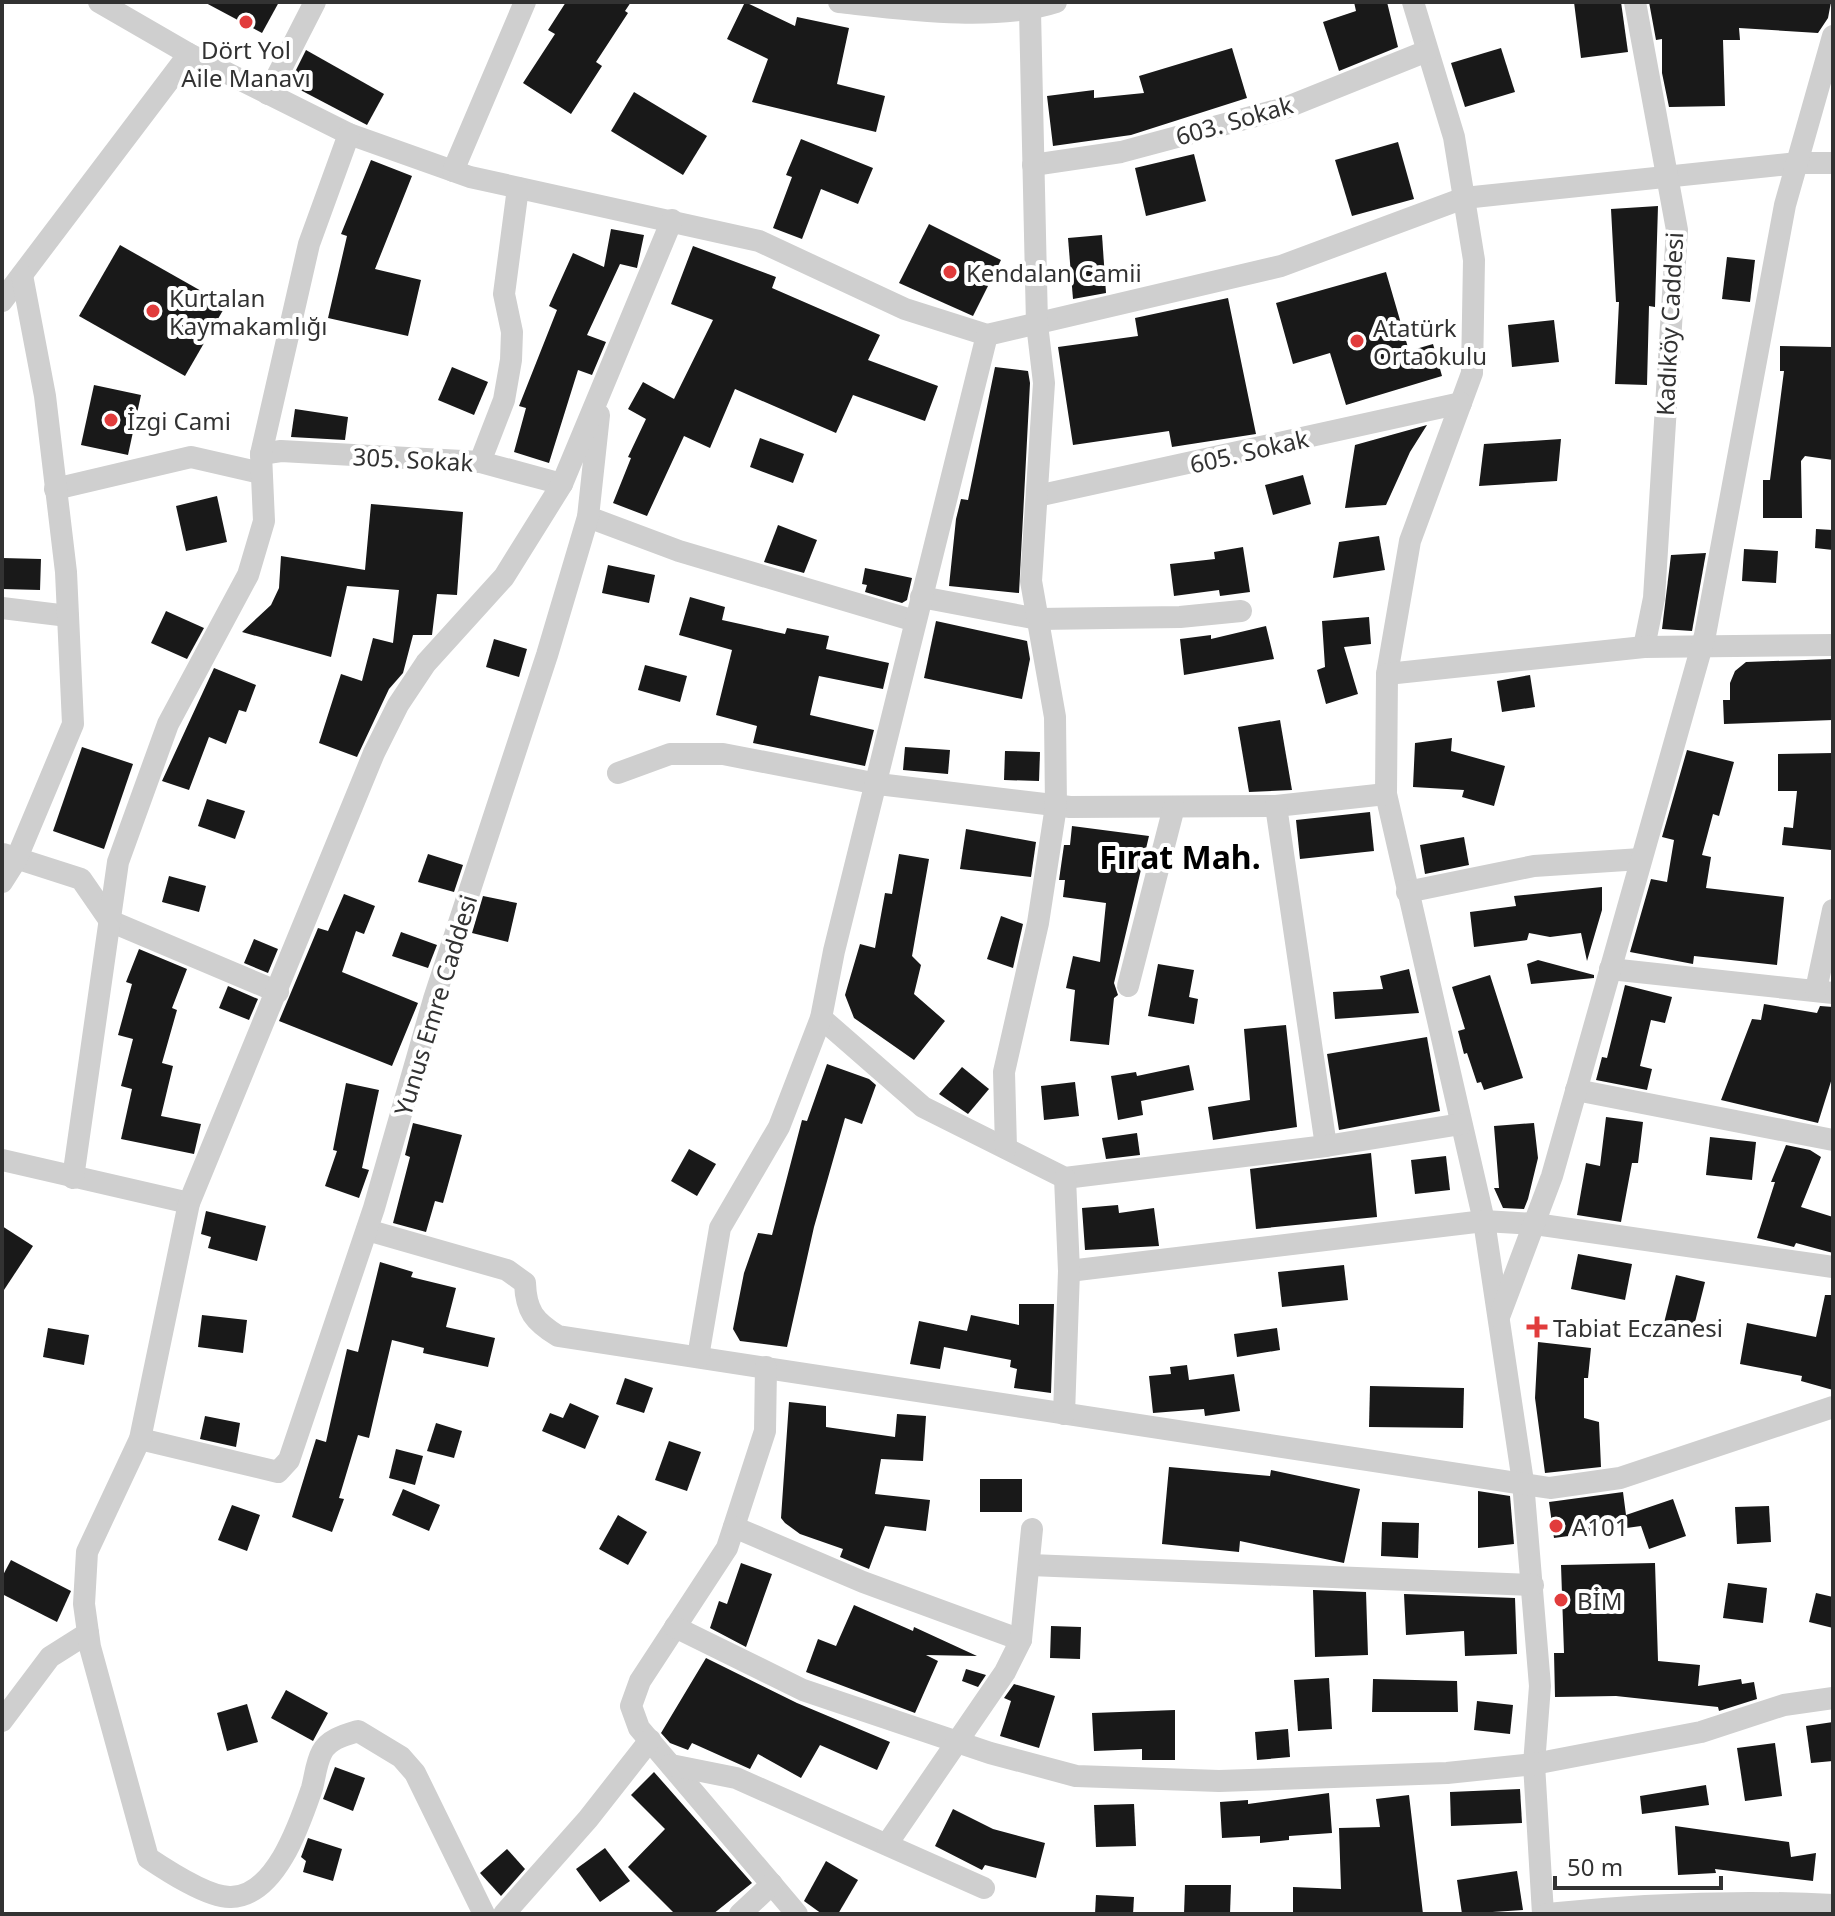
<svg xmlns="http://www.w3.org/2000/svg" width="1835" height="1916" font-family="'Noto Sans',sans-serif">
  <rect width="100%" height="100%" fill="#fff"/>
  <g fill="#191919">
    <path d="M204 2H279L262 33Z"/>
    <path d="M566 2H631L625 11 628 13 596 62 602 66 571 114 523 83 555 34 548 30Z"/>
    <path d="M745 2 795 26 797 17 849 28 837 84 885 96 876 132 752 102 768 59 727 39Z"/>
    <path d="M1354 2H1387L1398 47 1339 71 1323 22 1356 11Z"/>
    <path d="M1574 2H1621L1628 52 1581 58Z"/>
    <path d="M1649 2H1831L1828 18 1818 33 1739 28 1740 40H1723L1725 106 1669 107 1662 73V39L1656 40Z"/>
    <path d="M1232 48 1247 98 1131 135 1053 146 1047 96 1094 90V98L1144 93 1139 76Z"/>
    <path d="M1501 48 1515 92 1465 107 1451 63Z"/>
    <path d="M306 50 384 94 367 125 289 84Z"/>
    <path d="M634 92 707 136 683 175 611 131Z"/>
    <path d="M801 139 873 168 858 204 821 189 802 239 773 228 792 177 786 175Z"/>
    <path d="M1398 142 1414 199 1352 216 1335 160Z"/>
    <path d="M1194 154 1206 201 1146 216 1135 168Z"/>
    <path d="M371 160 412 176 375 269 421 280 408 336 328 318 347 236 341 234Z"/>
    <path d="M1658 206 1655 307 1649 306 1647 385 1615 384 1619 302H1616L1611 209Z"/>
    <path d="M929 224 1001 260 973 316 899 283Z"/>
    <path d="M611 229 644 235 637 268 620 264 587 335 606 342 592 375 578 370 549 463 514 452 526 408 519 406 557 310 549 306 573 253 604 267Z"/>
    <path d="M1102 235 1106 293 1073 299 1068 238Z"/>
    <path d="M120 245 226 305 185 376 79 316Z"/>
    <path d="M693 246 776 277 772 288 880 335 868 360 938 386 925 421 853 395 836 433 735 389 710 448 684 436 647 516 613 503 631 458 628 457 646 419 628 409 643 382 674 399 713 320 671 304Z"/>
    <path d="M1727 257 1755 260 1750 302 1722 299Z"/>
    <path d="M1386 272 1409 351 1433 344 1442 376 1346 405 1330 353 1293 364 1276 303Z"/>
    <path d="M1228 298 1256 434 1172 447 1169 431 1073 445 1058 347 1138 336 1135 318Z"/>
    <path d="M1554 320 1559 362 1512 367 1508 325Z"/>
    <path d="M1780 346 1833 347V460L1805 456 1801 461 1802 518H1763V480H1770L1784 371H1780Z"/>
    <path d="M452 367 488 382 474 415 438 400Z"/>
    <path d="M995 367 1028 371 1030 383 1019 593 949 586 956 519 961 499 968 500Z"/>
    <path d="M94 385 141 395 128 455 81 445Z"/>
    <path d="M295 409 348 417 345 440 291 437Z"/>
    <path d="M1427 425 1410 452 1386 505 1345 508 1355 445Z"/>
    <path d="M760 438 804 454 793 483 750 467Z"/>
    <path d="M1561 439 1557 481 1479 486 1484 444Z"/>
    <path d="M1303 475 1311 504 1273 515 1265 485Z"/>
    <path d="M217 496 227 542 186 551 176 506Z"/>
    <path d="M371 504 463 512 457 595 437 594 432 635H413L403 673 389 689 357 757 319 743 341 674 362 681 373 638 393 643 399 590 347 586 331 657 242 632 271 605 279 588 281 556 365 570Z"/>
    <path d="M778 525 817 540 804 573 764 562Z"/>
    <path d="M1816 529 1833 530V550L1815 548Z"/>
    <path d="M1379 536 1385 570 1333 578 1339 542Z"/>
    <path d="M1243 547 1250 592 1220 596 1219 590 1174 596 1170 564 1215 559 1214 552Z"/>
    <path d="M1744 549 1778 551 1776 583 1742 581Z"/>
    <path d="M1706 553 1692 631 1662 629 1671 555Z"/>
    <path d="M2 558 41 559 40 590 2 589Z"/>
    <path d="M608 565 655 575 649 603 602 593Z"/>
    <path d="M865 568 912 578 907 600 902 603 865 592 867 585 862 584Z"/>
    <path d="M690 597 725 607 722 620 785 634 787 628 829 636 826 649 889 663 883 689 819 676 810 715 874 730 865 766 753 743 757 726 716 715 732 650 679 635Z"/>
    <path d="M166 611 204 628 187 659 151 643Z"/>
    <path d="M1369 617 1371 644 1344 647 1358 694 1326 704 1317 670 1325 667 1322 621Z"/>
    <path d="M936 621 1027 641 1030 659 1022 699 924 678Z"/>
    <path d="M1266 626 1274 659 1184 675 1180 639 1211 635V639Z"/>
    <path d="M494 639 527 649 519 677 486 667Z"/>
    <path d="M1833 659V720L1724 724 1723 700H1730V683L1735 671 1746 662Z"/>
    <path d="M645 665 687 676 680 702 638 690Z"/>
    <path d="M214 668 256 685 246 712 239 710 226 744 209 737 189 790 162 781Z"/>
    <path d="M1530 675 1535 707 1502 712 1497 681Z"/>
    <path d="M1280 720 1292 790 1249 792 1238 727Z"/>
    <path d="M1452 738 1451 751 1505 766 1494 806 1462 797 1464 790 1413 787 1415 743Z"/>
    <path d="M82 747 133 764 104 849 53 831Z"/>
    <path d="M905 747 950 750 948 774 903 770Z"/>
    <path d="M1687 750 1734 762 1719 816 1713 814 1702 855 1711 857 1706 888 1784 897 1777 965 1694 956 1693 964 1630 952 1651 879 1667 882 1674 840 1662 837Z"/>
    <path d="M1005 751 1040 752 1039 781 1004 780Z"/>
    <path d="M1833 753 1831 850 1782 845 1784 827 1793 828 1797 791H1778V754Z"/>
    <path d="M207 799 245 811 235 839 198 826Z"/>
    <path d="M1370 812 1374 851 1300 859 1296 820Z"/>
    <path d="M1072 826 1149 836 1114 983 1118 995 1114 998 1109 1045 1070 1041 1075 990 1066 988 1073 956 1100 962 1106 903 1063 897 1065 880H1059L1064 845H1070Z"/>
    <path d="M966 829 1036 842 1031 877 960 869Z"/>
    <path d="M1464 837 1469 865 1425 874 1420 845Z"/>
    <path d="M428 854 463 865 454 892 418 882Z"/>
    <path d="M899 854 929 859 912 956 921 965 914 994 945 1021 914 1060 854 1018 845 995 860 944 875 948 885 893 892 894Z"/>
    <path d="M169 876 206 886 199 912 162 902Z"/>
    <path d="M1602 887V910L1587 961 1581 933 1550 937 1529 933 1527 940 1474 947 1470 912 1516 906 1514 896Z"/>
    <path d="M344 894 375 906 364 934 356 931 342 972 418 1003 392 1066 279 1021 318 928 328 931Z"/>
    <path d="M483 896 517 903 508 942 472 933Z"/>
    <path d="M1001 916 1023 924 1013 968 987 959Z"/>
    <path d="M401 932 437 945 428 968 392 956Z"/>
    <path d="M254 939 278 949 268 973 244 963Z"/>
    <path d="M139 949 187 969 172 1008 177 1010 162 1063 173 1066 161 1116 201 1124 194 1154 121 1139 132 1089 121 1086 133 1039 118 1035 132 984 126 982Z"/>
    <path d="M1538 960 1594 975V978L1531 984 1527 964Z"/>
    <path d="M1158 964 1194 970 1189 997 1198 999 1194 1024 1148 1016Z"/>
    <path d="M1409 969 1419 1013 1335 1019 1333 992 1383 989 1380 976Z"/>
    <path d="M1490 975 1523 1078 1484 1090 1481 1082 1477 1083 1467 1053 1464 1054 1458 1031 1465 1029 1452 987Z"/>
    <path d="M1625 985 1672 997 1665 1023 1651 1020 1640 1066 1652 1069 1647 1090 1596 1080 1602 1057 1607 1058Z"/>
    <path d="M228 986 258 999 249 1020 219 1008Z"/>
    <path d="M1764 1004 1817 1013 1820 1006 1833 1007V1075L1818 1123 1721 1100 1752 1019 1761 1020Z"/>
    <path d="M1286 1025 1297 1127 1213 1140 1208 1107 1250 1100 1244 1029Z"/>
    <path d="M1427 1037 1440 1111 1339 1130 1327 1054Z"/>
    <path d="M827 1064 869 1079 876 1085 862 1124 845 1118 814 1227 787 1347 740 1341 733 1329 744 1273 758 1233 772 1235 802 1120 807 1121Z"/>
    <path d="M1189 1065 1194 1090 1141 1101 1143 1115 1118 1120 1111 1076 1136 1072 1137 1076Z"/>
    <path d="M962 1067 989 1089 968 1114 939 1094Z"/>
    <path d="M1075 1082 1079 1116 1044 1120 1041 1086Z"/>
    <path d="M346 1083 379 1090 362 1168 369 1170 359 1198 325 1186 337 1151 333 1150Z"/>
    <path d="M1606 1117 1643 1122 1638 1163H1632L1621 1222 1577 1215 1586 1163 1600 1166Z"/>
    <path d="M413 1123 462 1135 443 1203 435 1201 426 1232 393 1223 410 1157 405 1155Z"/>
    <path d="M1534 1123 1538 1158 1528 1199 1524 1209 1503 1208 1494 1188H1499L1494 1126Z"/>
    <path d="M1137 1133 1140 1155 1106 1159 1102 1138Z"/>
    <path d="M1710 1137 1756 1142 1752 1180 1706 1175Z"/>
    <path d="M1786 1145 1810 1150 1821 1157 1801 1207 1833 1217V1253L1796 1243 1794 1247 1757 1238 1775 1182H1771Z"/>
    <path d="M689 1149 716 1164 697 1196 671 1181Z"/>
    <path d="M1371 1153 1377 1217 1256 1229 1250 1169Z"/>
    <path d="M1446 1156 1450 1190 1415 1194 1411 1160Z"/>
    <path d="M1118 1205 1119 1213 1154 1208 1159 1246 1085 1250 1082 1208Z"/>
    <path d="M206 1211 266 1226 257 1261 208 1248 211 1237 201 1234Z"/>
    <path d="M2 1226 33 1246 2 1293Z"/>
    <path d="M1578 1254 1632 1264 1625 1300 1571 1289Z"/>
    <path d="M380 1262 413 1272 411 1277 456 1288 446 1327 495 1338 488 1367 423 1353 424 1348 392 1340 369 1438 358 1435 339 1498 344 1499 332 1532 292 1517 316 1439 326 1442 347 1349 358 1352Z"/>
    <path d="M1344 1265 1348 1300 1282 1307 1278 1272Z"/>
    <path d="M1676 1275 1705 1282 1692 1334 1663 1327Z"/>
    <path d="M1825 1295H1833V1390L1801 1381 1802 1376 1740 1364 1747 1323 1816 1337Z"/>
    <path d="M1019 1304H1054L1051 1393 1014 1388 1017 1369 1010 1367 1011 1360 944 1347 940 1369 910 1364 919 1321 967 1331 971 1315 1019 1325Z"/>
    <path d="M202 1315 247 1320 243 1353 198 1347Z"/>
    <path d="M48 1328 89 1335 84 1365 43 1357Z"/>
    <path d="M1277 1328 1280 1350 1237 1357 1234 1334Z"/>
    <path d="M1538 1342 1591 1348 1588 1378H1584V1418L1599 1422 1601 1467 1545 1473 1535 1398Z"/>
    <path d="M1187 1365 1189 1380 1234 1374 1240 1411 1205 1416 1204 1409 1153 1413 1149 1376 1171 1374 1170 1367Z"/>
    <path d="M625 1378 653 1388 644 1413 616 1404Z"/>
    <path d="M1370 1386 1464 1388 1463 1428 1369 1427Z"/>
    <path d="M789 1402 826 1406V1427L895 1437 897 1414 926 1416 923 1461 881 1459 875 1494 930 1500 926 1531 885 1526 869 1569 840 1557 843 1549 800 1534 785 1523 781 1518Z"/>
    <path d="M570 1403 599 1416 585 1449 542 1431 550 1413 563 1418Z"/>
    <path d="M205 1416 240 1423 236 1447 200 1439Z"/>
    <path d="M436 1423 462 1431 454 1458 427 1451Z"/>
    <path d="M669 1441 701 1452 687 1491 655 1480Z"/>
    <path d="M396 1449 423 1456 415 1485 389 1478Z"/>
    <path d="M1169 1467 1270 1476 1271 1470 1360 1489 1344 1563 1240 1541 1239 1552 1162 1544Z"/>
    <rect x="980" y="1479" width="42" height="33"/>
    <path d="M403 1489 440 1505 429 1531 392 1515Z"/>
    <path d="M1478 1491 1510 1496 1514 1544 1478 1548Z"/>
    <path d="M1623 1492 1626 1515 1673 1499 1686 1536 1649 1549 1641 1526 1554 1538 1549 1502Z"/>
    <path d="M232 1505 260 1515 247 1551 218 1540Z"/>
    <path d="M1769 1506 1771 1542 1737 1544 1735 1507Z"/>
    <path d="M618 1515 647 1532 628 1565 599 1549Z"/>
    <path d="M1382 1522 1419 1523 1418 1558 1381 1556Z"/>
    <path d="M11 1560 71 1591 57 1622 2 1594V1577Z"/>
    <path d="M741 1563 772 1574 746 1647 710 1628 719 1601 727 1604Z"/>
    <path d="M1655 1563 1658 1661 1700 1665 1698 1686 1741 1679 1742 1684 1754 1682 1757 1699 1719 1711 1718 1707 1616 1696 1555 1697 1554 1653H1564L1561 1565Z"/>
    <path d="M1728 1583 1767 1588 1763 1623 1723 1618Z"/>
    <path d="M1313 1590 1366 1592 1368 1655 1315 1657Z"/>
    <path d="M1816 1593 1833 1597V1628L1809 1622Z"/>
    <path d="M1404 1594 1515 1598 1517 1654 1465 1656 1464 1631 1406 1635Z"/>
    <path d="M854 1605 913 1631 914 1627 977 1656 926 1655 938 1661 915 1713 806 1672 818 1639 836 1646Z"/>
    <path d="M1051 1626 1081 1627 1080 1659 1050 1658Z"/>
    <path d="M706 1658 797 1703 890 1742 877 1770 820 1745 801 1778 758 1754 750 1769 692 1743 688 1750 670 1743 661 1733Z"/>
    <path d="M966 1669 986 1675 978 1687 962 1681Z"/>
    <path d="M1329 1678 1332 1729 1298 1731 1294 1680Z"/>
    <path d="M1373 1679 1457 1681 1458 1712H1372Z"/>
    <path d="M1014 1684 1055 1696 1039 1748 1000 1736 1011 1701 1004 1698Z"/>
    <path d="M286 1690 328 1713 313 1741 271 1718Z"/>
    <path d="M1477 1701 1513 1705 1510 1734 1474 1730Z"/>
    <path d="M247 1704 258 1742 227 1751 217 1713Z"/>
    <path d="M1175 1710V1760H1142V1749L1094 1751 1092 1713Z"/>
    <path d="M1833 1722V1761L1811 1763 1806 1726Z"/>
    <path d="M1288 1729 1290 1757 1257 1760 1255 1732Z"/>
    <path d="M1775 1743 1782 1796 1745 1801 1737 1748Z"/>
    <path d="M335 1767 365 1778 353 1811 323 1799Z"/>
    <path d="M654 1772 752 1883 713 1914H675L628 1867 665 1829 631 1795Z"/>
    <path d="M1706 1785 1709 1805 1642 1814 1640 1796Z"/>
    <path d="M1520 1789 1522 1823 1451 1826 1450 1792Z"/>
    <path d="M1329 1793 1332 1833 1289 1836V1840L1260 1843V1836L1222 1838 1220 1802 1248 1800V1804Z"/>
    <path d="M1409 1795 1423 1914H1293V1887L1341 1889 1339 1828 1380 1827 1376 1799Z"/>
    <path d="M1134 1804 1136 1846 1096 1847 1094 1805Z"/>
    <path d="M953 1809 993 1829 1045 1843 1036 1878 985 1865 982 1870 935 1846Z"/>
    <path d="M1675 1826 1789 1842 1791 1857 1816 1853 1813 1881 1715 1869 1716 1873 1678 1875Z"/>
    <path d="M308 1838 342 1849 333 1881 303 1872 306 1861 301 1857Z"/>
    <path d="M605 1848 630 1881 600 1902 576 1869Z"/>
    <path d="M507 1849 525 1869 501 1896 480 1873Z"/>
    <path d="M826 1861 858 1880 838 1914H822L804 1901Z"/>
    <path d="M1517 1871 1523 1910 1462 1914 1457 1880Z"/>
    <path d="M1185 1885H1231L1230 1914H1184Z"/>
    <path d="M1096 1895 1134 1897 1133 1914H1095Z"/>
  </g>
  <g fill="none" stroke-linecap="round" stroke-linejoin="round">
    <g stroke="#cfcfcf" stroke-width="22">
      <path d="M99 2 189 54 349 134 470 177 759 241 905 309 987 335 1281 266 1464 198 1798 163H1833"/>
      <path d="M839 2C903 9 995 22 1056 2"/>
      <path d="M1413 2 1454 137 1474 260 1472 373 1410 541 1387 674 1386 794 1484 1221 1523 1482 1540 1686 1534 1764 1543 1914"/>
      <path d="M1635 2 1677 230 1654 598 1644 647"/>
      <path d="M268 94 315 2"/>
      <path d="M1033 165 1121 152 1285 108 1427 51"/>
      <path d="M453 171 525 2"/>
      <path d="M2 301 189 54"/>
      <path d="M261 454 281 451 480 462 562 484"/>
      <path d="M480 462 504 400 511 360 512 332 504 294 518 188"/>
      <path d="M55 489 191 457 261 473"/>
      <path d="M1037 496 1461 403"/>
      <path d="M588 517 679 551 915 621"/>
      <path d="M921 597 1038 619 1180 617 1241 611"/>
      <path d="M2 608 68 616"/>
      <path d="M1387 674 1644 647 1833 645"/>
      <path d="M618 773 670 754H723L878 784 1070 807 1276 806 1386 794"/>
      <path d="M1276 806 1326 1146"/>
      <path d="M3 854 81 879 110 921 278 992"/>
      <path d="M2 882 16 860 73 724 66 572 45 396 22 275"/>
      <path d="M1407 892 1534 866 1641 859"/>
      <path d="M1610 969 1833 993"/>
      <path d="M1128 986 1174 807"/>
      <path d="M1816 990 1833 910"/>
      <path d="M821 1018 923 1107 1065 1178 1326 1146 1461 1124"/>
      <path d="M1576 1090 1833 1140"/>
      <path d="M1006 1148 1004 1072 1038 923 1056 806 1055 717 1031 581 1044 383 1037 324 1030 11"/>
      <path d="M2 1160 189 1203"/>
      <path d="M73 1178 118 862 168 724 248 575 264 521 261 454 309 244 349 134"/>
      <path d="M367 1230 507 1270 525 1283C526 1311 534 1321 558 1336L1550 1488 1620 1478 1833 1407"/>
      <path d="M1069 1271 1484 1221 1535 1224 1833 1267"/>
      <path d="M1499 1317 1552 1176 1705 635 1785 205 1833 36"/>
      <path d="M698 1357 720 1228 779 1127 821 1018 834 951 987 335"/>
      <path d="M766 1367 765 1431 727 1548 640 1681 631 1706 639 1728 797 1914"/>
      <path d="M1064 1414 1069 1271 1065 1178"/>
      <path d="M140 1439 278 1472 289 1460 374 1208 434 999 547 655 588 517 599 415"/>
      <path d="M734 1527 863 1582 1021 1640"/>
      <path d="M1030 1565 1533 1585"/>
      <path d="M675 1627 803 1690 990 1753 1076 1776 1219 1781 1447 1773 1534 1764 1701 1732 1784 1705 1833 1698"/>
      <path d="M2 1721 50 1657 88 1633"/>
      <path d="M671 1765 736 1778 984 1888"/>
      <path d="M887 1844 1005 1672 1021 1640 1032 1529"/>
      <path d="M484 1914 415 1773 401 1757 358 1731C345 1735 329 1739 322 1752 316 1763 315 1777 312 1788 300 1823 276 1896 231 1897 208 1898 166 1870 148 1858L90 1647 84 1604 87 1552 140 1439 189 1203 374 753 398 705 426 663 504 577 562 484 672 220"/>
      <path d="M504 1914 588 1819 650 1740"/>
      <path d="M740 1914 772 1884"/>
      <path d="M1547 1914C1642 1904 1737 1900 1833 1905"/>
    </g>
  </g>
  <g fill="#e13c3c" stroke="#fff" stroke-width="3">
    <circle cx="246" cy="22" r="8"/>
    <circle cx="950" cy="272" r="8"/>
    <circle cx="153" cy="311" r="8"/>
    <circle cx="1357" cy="341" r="8"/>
    <circle cx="111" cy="420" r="8"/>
    <path d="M1533 1315h8v8h8v8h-8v8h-8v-8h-8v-8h8z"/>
    <circle cx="1556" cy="1526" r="8"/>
    <circle cx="1561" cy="1600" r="8"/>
  </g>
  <g text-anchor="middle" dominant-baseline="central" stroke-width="8" stroke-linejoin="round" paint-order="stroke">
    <g font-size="24" fill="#323232" stroke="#fff" text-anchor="start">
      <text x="246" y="49" text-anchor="middle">Dört Yol<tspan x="246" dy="28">Aile Manavı</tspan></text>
      <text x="966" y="272">Kendalan Camii</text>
      <text x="169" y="297">Kurtalan<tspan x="169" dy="28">Kaymakamlığı</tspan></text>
      <text x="1373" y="327">Atatürk<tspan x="1373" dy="28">Ortaokulu</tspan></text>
      <text x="127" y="420">İzgi Cami</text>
      <text x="1553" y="1327">Tabiat Eczanesi</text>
      <text x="1572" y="1526">A101</text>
      <text x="1577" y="1600">BİM</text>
    </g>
    <g font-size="24" fill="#323232" stroke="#fff">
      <text transform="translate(1234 120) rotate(-16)">603. Sokak</text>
      <text transform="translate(1669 324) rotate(-87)">Kadıköy Caddesi</text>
      <text transform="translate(1249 451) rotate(-13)">605. Sokak</text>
      <text transform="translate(413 459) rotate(3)">305. Sokak</text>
      <text transform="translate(435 1005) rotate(-73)">Yunus Emre Caddesi</text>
    </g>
    <g font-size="32" font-weight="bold" fill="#000" stroke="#fff">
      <text x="1180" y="856">Fırat Mah.</text>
    </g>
  </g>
  <rect width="1835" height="1916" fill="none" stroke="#323232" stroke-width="8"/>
  <path d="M1555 1876v12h166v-12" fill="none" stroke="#323232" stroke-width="4"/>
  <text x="1567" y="1876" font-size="24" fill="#323232" stroke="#ffffff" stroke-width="6" paint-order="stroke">50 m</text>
</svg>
